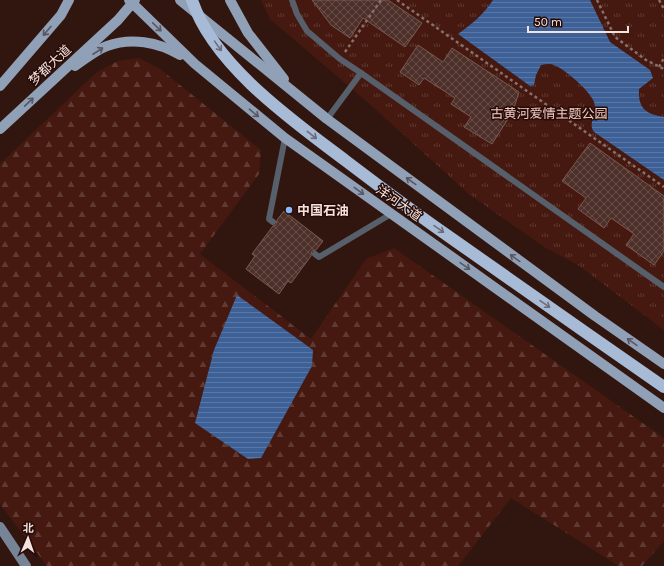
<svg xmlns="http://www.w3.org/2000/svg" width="664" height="566" font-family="Karla,'Noto Sans SC',sans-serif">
  <defs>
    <pattern id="forest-firs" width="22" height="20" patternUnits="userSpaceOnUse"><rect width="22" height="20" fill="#451810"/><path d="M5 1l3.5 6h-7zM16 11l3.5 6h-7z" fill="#603932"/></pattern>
    <pattern id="park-tufts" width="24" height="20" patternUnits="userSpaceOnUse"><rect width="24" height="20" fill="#451810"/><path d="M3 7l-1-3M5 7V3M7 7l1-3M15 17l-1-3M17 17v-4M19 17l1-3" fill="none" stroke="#603932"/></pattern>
    <pattern id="water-rules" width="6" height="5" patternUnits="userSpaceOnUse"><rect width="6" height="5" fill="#3d6197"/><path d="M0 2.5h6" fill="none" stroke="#5a77a5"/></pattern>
    <pattern id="building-cross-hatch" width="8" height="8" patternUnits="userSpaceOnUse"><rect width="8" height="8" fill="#4e302a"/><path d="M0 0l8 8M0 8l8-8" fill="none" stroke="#684e48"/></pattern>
  </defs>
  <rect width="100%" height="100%" fill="#311610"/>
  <path fill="url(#forest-firs)" d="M139 58 160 69 261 150 259 174 200 254 311 339 366 259 394 248 664 438V541L642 566H619L511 498 458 566H47L0 504V164L97 72 118 61Z"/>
  <path fill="url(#park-tufts)" d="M261 0H664V330L578 265 544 247 469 194 364 99 270 19Z"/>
  <g fill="url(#water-rules)">
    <path d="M493 0H590L610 42 650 70 653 78 639 89C638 108 645 114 664 117V180L594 132C587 123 598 113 594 102 590 91 567 71 556 66 551 63 546 64 541 65L536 75 534 85 530 86 458 34C472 24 483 15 493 0Z"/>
    <path d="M237 295 313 350 312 366 261 458 248 459 195 423 214 350Z"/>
  </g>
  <g fill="url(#building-cross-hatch)" stroke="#7a5952">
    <path d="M312 0H388L422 23 405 47 363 18 350 38 331 25Z"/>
    <path d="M418 45 443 62 452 48 519 92 513 111 492 144 464 127 471 117 451 104 455 98 424 78 419 85 400 72Z"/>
    <path d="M590 143 664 196V251L654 265 626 245 634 234 611 218 604 228 578 209 586 198 562 181Z"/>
    <path d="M284 211 323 241 316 250 312 251 311 256 291 283 288 281 279 294 246 269 255 256 252 254 273 226 276 225 277 220Z"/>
  </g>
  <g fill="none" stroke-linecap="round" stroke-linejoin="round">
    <g stroke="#88706b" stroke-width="2.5" stroke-dasharray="3 3" stroke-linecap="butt">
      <path d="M397 0 664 187"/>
      <path d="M597 0 615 37 646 60 664 69"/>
      <path d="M659 0 664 9"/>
      <path d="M345 52 381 0"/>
      <path d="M659 67 664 58"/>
    </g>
    <g stroke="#575f6a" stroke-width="6">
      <path d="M292 0 297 14 307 31 340 59 361 73"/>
      <path d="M327 119 361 73 664 287"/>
      <path d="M273 222 269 219 285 138"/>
      <path d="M315 254 319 257 391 214"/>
    </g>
    <path stroke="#778396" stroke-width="10" d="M0 527 26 566"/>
    <g stroke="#90a0b7" stroke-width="10">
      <path d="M129 0 195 64 285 138 664 408"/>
      <path d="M180 0 327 119 595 316 664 364"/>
      <path d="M230 0 248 33 284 79"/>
      <path d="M75 66C85 59 96 50 107 46 131 37 158 42 180 55"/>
      <path d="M0 86 61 15 69 0"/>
      <path d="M0 129 118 20 135 0"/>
    </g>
    <path stroke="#a7bad6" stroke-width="12" d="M192 0C213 65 293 121 346 161 384 190 422 218 461 245 529 293 596 340 664 387"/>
  </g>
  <defs><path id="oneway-shaft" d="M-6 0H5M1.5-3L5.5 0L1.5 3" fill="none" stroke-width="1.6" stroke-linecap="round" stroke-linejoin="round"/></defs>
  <g stroke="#5b5660">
    <use href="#oneway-shaft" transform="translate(157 27) rotate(44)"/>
    <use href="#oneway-shaft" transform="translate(47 31) rotate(131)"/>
    <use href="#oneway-shaft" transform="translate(98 51) rotate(-33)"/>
    <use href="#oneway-shaft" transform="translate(29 102) rotate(-43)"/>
    <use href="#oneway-shaft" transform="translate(254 113) rotate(40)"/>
    <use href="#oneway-shaft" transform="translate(411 181) rotate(-144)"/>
    <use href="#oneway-shaft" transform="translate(359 191) rotate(36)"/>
    <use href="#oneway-shaft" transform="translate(515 258) rotate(-144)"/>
    <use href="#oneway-shaft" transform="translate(465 266) rotate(35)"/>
    <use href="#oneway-shaft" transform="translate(632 342) rotate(-145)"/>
  </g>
  <g stroke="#6d6c79">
    <use href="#oneway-shaft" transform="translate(218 46) rotate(55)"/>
    <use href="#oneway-shaft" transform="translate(312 135) rotate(38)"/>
    <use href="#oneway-shaft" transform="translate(439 229) rotate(35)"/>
    <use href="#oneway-shaft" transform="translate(545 304) rotate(35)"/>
  </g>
  <circle fill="#8cb9fc" stroke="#260c08" stroke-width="1.5" cx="289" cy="210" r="4"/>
  <g text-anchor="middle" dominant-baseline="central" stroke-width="3" stroke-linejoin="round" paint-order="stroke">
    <g font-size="13" fill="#f5e2dd" stroke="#260c08">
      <text transform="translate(50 65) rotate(-43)">梦都大道</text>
      <text transform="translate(399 203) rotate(35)">洋河大道</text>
    </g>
    <g font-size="13" fill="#f4c9c0" stroke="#260c08">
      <text x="549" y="113">古黄河爱情主题公园</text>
    </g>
    <g font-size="13" font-weight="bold" fill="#f5e2dd" stroke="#260c08" text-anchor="start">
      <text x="297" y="210">中国石油</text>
    </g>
  </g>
  <g transform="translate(28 538) rotate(2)" stroke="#260c08" stroke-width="3" paint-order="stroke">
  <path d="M0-3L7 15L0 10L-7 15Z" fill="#f5e2dd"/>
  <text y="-6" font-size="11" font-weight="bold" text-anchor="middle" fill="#f5e2dd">北</text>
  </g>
  <path d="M528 26v6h100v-6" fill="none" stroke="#f5e2dd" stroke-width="2"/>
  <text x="534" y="26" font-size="12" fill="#f5e2dd" stroke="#260c08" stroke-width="3" paint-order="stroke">50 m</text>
</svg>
